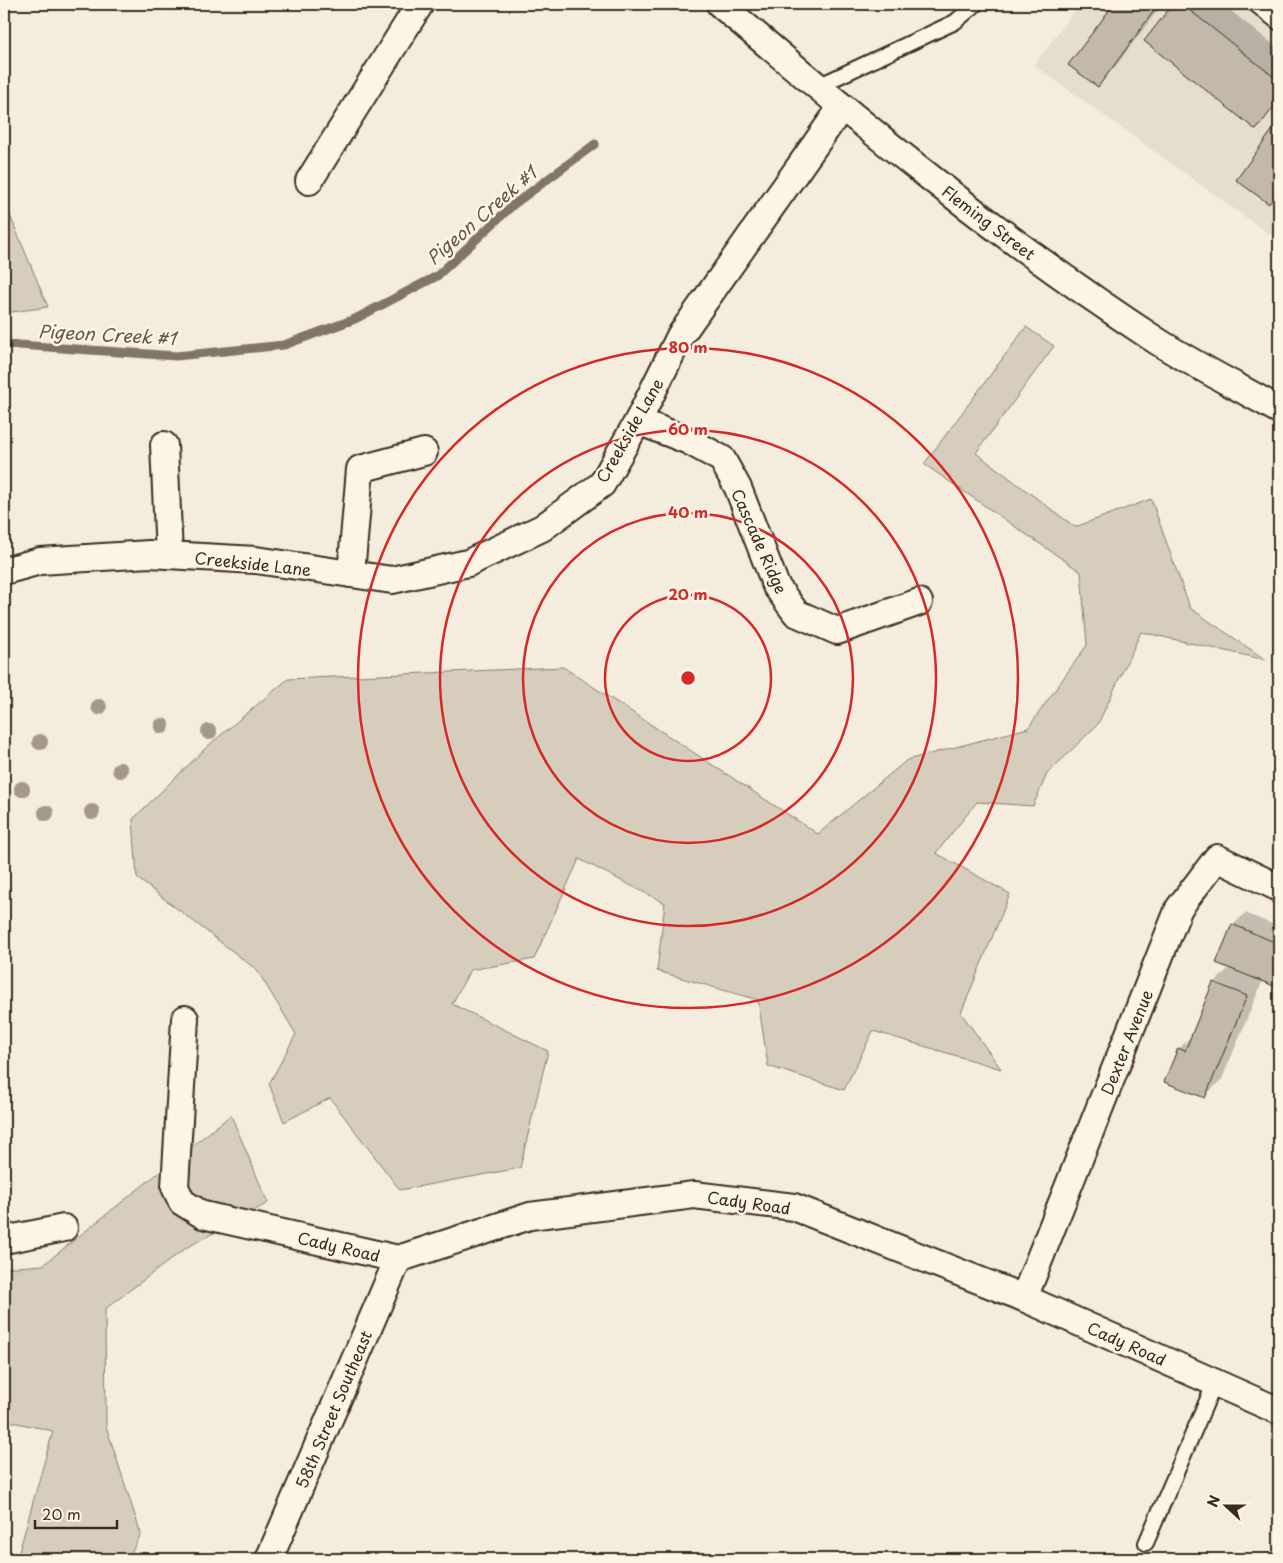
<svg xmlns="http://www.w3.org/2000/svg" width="1283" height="1563" font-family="'Playpen Sans',sans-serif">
  <rect width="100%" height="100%" fill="#f4eddd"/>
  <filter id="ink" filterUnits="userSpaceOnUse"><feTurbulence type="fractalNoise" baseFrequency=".02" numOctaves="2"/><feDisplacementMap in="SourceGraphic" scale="10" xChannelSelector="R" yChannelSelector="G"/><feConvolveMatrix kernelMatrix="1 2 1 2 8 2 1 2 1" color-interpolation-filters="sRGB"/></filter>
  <g filter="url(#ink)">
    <path fill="#e5ddce" d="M1079 4H1279V225L1272 236 1034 65Z"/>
    <g fill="#d6cdbd" stroke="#887c6e">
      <path d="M4 201 48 307 4 313Z"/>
      <path d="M1026 327 1054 346 976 453 1075 527 1151 499 1190 608 1266 660 1141 632 1098 724 1047 774 1033 806 977 802 936 853 1010 894 961 1013 1001 1069 873 1031 844 1090 768 1066 758 1000 657 971 665 903 579 859 534 959 470 970 452 1004 548 1051 520 1168 400 1190 330 1098 284 1122 269 1084 296 1034 257 970 137 878 133 819 209 745 288 679 563 667 818 834 907 760 1028 728 1087 645 1081 572 924 464Z"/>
      <path d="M231 1115 268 1203 186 1248 105 1309 106 1426 141 1534 128 1559H17L53 1431 4 1420V1268L43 1265Z"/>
    </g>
    <g fill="#0003">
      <path d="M1116 4H1162L1115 67 1097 85 1070 65Z"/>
      <path d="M1175 4H1222L1279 49V103L1255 128 1146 40Z"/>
      <path d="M1279 123V192L1269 202 1237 180Z"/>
      <path d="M1245 913 1279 927V979L1273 985 1263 980 1222 1079 1204 1097 1179 1049 1193 1034 1214 983 1230 967 1233 925Z"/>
    </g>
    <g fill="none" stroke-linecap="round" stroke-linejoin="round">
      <path stroke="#817466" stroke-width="9" d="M4 344 176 356 284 345 355 319 437 276 513 205 595 144"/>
    </g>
    <g fill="#c3b9aa" stroke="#3b2a1e">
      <path d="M1114 4H1159L1098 87 1068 65Z"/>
      <path d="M1173 4H1182L1279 81V100L1256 130 1144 41Z"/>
      <path d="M1279 121V190L1269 204 1236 180Z"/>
      <path d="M1232 924 1279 944V973L1274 986 1216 963Z"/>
      <path d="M1213 982 1247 996 1205 1098 1164 1082 1178 1048 1185 1051Z"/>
    </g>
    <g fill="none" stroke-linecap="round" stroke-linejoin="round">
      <defs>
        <g id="service">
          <path d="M1255 4 1279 23"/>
          <path d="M816 87 955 22 976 4"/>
          <path d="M1146 1543 1215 1382"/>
        </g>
        <g id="minor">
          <path d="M720 4C860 124 1002 240 1157 341 1196 366 1239 387 1279 410"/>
          <path d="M309 181 420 4"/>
          <path d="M638 421 689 441 722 459 738 488 776 586 796 613 837 631 919 602"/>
          <path d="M164 445 169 555"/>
          <path d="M4 571 40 561 149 554 256 560 392 580 468 563 542 528 602 484 638 421 680 336 841 108"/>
          <path d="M351 574 360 469 424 452"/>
          <path d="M185 1019 175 1187 182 1202 203 1215 398 1259 530 1216 694 1195 794 1207 1024 1298 1279 1411"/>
          <path d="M4 1240 64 1228"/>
          <path d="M1024 1298 1179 908 1217 858 1279 888"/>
          <path d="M269 1559 398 1259"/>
        </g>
      </defs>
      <use href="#service" stroke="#3b2a1e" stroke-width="18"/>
      <use href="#minor" stroke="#3b2a1e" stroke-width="30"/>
      <use href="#service" stroke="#fcf5e5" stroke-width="14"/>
      <use href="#minor" stroke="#fcf5e5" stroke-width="26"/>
    </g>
    <g fill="#a4988a">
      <circle cx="99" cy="707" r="8"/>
      <circle cx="162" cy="726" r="8"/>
      <circle cx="209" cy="732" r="8"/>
      <circle cx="40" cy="742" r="8"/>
      <circle cx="120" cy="770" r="8"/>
      <circle cx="22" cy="789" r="8"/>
      <circle cx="92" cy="812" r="8"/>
      <circle cx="46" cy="813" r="8"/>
    </g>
  </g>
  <g fill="none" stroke="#d62828" stroke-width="2.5">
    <circle cx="688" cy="678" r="83"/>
    <circle cx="688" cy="678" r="165"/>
    <circle cx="688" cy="678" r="248"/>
    <circle cx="688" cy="678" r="330"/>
  </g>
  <g text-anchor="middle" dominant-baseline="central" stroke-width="5" stroke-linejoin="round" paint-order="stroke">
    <g font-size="16" fill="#3b2a1e" stroke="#fcf5e5">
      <text transform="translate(989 222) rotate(37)">Fleming Street</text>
      <text transform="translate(629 430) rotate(-60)">Creekside Lane</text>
      <text transform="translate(760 541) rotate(66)">Cascade Ridge</text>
      <text transform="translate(253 563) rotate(6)">Creekside Lane</text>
      <text transform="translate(1126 1042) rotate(-68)">Dexter Avenue</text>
      <text transform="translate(749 1202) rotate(8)">Cady Road</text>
      <text transform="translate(339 1246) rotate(13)">Cady Road</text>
      <text transform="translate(1127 1343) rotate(24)">Cady Road</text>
      <text transform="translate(333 1409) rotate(-67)">58th Street Southeast</text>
    </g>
    <g font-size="18" font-style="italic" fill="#645548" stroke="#fcf5e5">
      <text transform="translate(481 215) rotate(-41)">Pigeon Creek #1</text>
      <text transform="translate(107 334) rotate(3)">Pigeon Creek #1</text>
    </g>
  </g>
  <circle cx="688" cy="678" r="8" fill="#d62828" stroke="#fcf5e5" stroke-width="2.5"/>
  <g font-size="15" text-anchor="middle" font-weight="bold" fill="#d62828" stroke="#fcf5e5" stroke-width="5" stroke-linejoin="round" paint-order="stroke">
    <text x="688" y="353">80 m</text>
    <text x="688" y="435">60 m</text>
    <text x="688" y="518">40 m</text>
    <text x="688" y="600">20 m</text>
  </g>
  <rect width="1283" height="1563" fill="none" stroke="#fcf5e5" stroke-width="20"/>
  <rect x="10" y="10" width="1263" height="1543" fill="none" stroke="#3b2a1e" stroke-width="2" filter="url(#ink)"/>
  <g transform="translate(1226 1506) rotate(291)" stroke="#fcf5e5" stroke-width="4" paint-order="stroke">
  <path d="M0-4L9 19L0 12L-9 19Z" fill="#3b2a1e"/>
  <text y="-8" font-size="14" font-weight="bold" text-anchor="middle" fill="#3b2a1e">N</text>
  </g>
  <path d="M35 1520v8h82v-8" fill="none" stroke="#3b2a1e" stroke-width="2.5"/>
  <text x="42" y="1520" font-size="15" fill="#3b2a1e" stroke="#fcf5e5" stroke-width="4" paint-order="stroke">20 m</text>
</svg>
